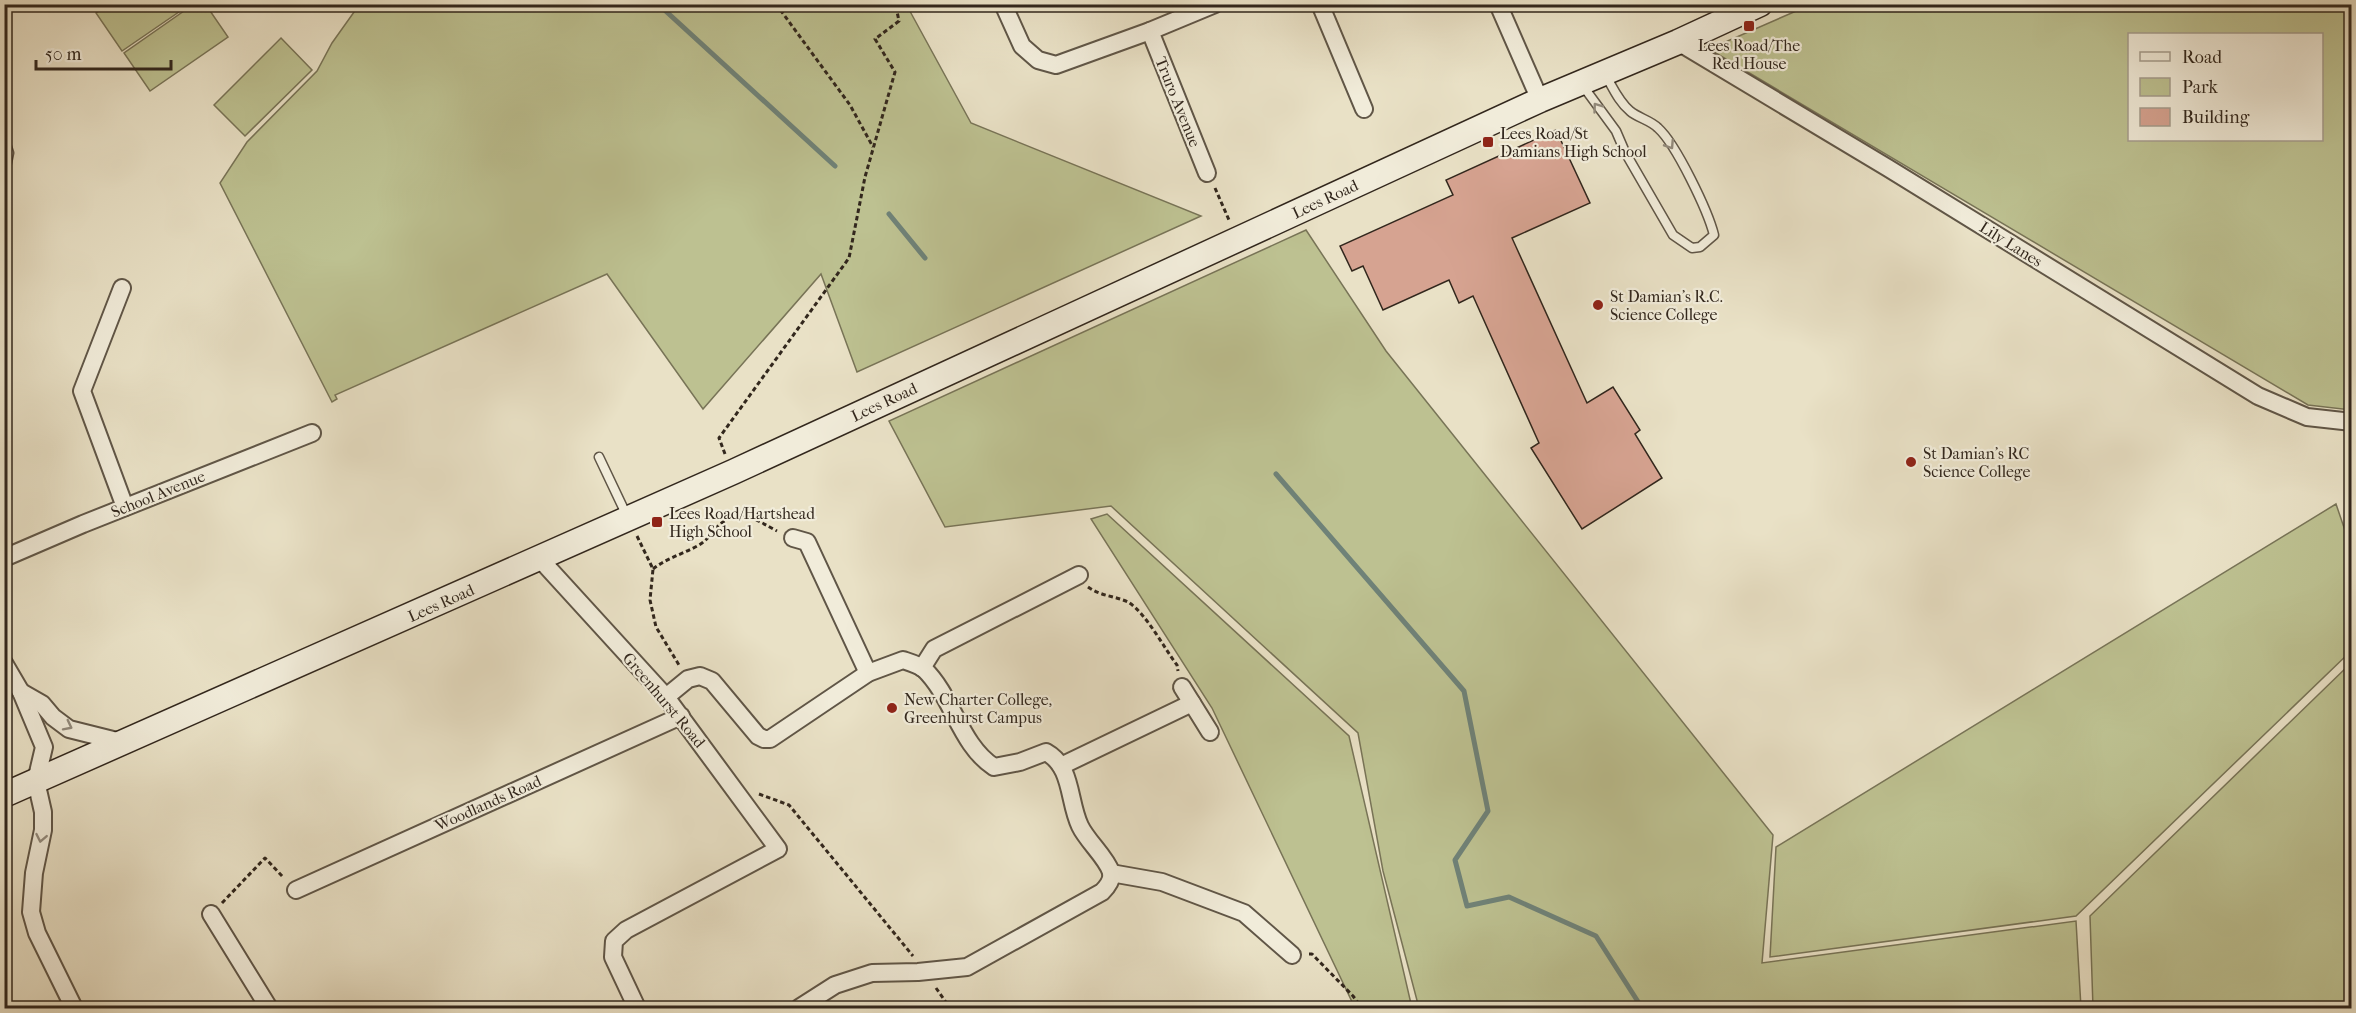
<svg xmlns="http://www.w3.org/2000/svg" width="2356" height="1013" font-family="'IM FELL French Canon',serif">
  <rect width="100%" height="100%" fill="#e9e1c6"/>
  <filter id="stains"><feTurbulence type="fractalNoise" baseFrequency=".00333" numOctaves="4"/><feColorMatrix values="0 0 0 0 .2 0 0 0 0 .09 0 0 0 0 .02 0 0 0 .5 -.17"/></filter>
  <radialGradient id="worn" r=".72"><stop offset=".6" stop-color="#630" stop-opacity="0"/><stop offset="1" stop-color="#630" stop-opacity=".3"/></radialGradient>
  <g fill="#bdc191" stroke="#787457" stroke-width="1.5" fill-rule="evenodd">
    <path d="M194 4 206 5 228 37 150 91 124 53Z"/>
    <path d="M906 4 971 123 1201 216 857 372 821 274 703 409 607 274 335 395 337 399 332 402 220 183 247 142 317 71 332 43 359 5Z"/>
    <path d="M108 5V4L189 5 122 51 96 13Z"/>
    <path d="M1810 5H2351V410L2308 405 1709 49ZM2130 34H2322V140H2130Z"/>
    <path d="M281 38 312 70 245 136 214 105Z"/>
    <path d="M1306 230 1386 351 1773 835 1762 963 2076 921 2081 1008H1419L1383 871 1358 733 1111 506 945 527 889 421Z"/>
    <path d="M2336 504 2351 548V651L2076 916 1770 957 1776 847Z"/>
    <path d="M1107 514 1349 736 1412 1008H1355L1212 708 1091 519Z"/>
    <path d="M2351 663V1008H2093L2090 916Z"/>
  </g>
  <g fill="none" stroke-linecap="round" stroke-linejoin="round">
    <g stroke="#6f8278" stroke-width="5">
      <path d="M658 4 835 166"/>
      <path d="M889 214 925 258"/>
      <path d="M1276 474 1464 691 1488 811 1455 860 1467 906 1509 897 1596 936 1642 1008"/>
    </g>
  </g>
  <path fill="#d6a391" stroke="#32271d" stroke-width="1.5" d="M1556 130 1590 203 1512 238 1587 403 1613 387 1640 430 1635 434 1662 478 1582 529 1531 448 1539 443 1473 296 1459 303 1449 280 1383 310 1363 266 1352 271 1340 246 1453 195 1446 180Z"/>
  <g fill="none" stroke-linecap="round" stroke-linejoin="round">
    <defs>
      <g id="lane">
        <path d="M1583 86 1616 131 1625 152 1673 235 1692 248 1700 247 1714 235C1708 211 1676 144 1658 128 1650 120 1638 118 1630 111 1619 102 1613 88 1606 76"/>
        <path d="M4 138 9 153 4 177"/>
        <path d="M599 457 627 516"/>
      </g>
      <g id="street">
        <path d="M1003 4 1022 46 1038 60 1056 65 1150 31 1215 4"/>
        <path d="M1320 4 1364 109"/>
        <path d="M1498 4 1540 100"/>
        <path d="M1150 31 1207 173"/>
        <path d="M1678 42 1888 168 2258 396 2307 417 2352 422"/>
        <path d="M122 288 82 391 125 507"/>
        <path d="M793 538 807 542 868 673"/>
        <path d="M4 558 83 524 312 433"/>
        <path d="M540 559 666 697 778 849 626 930 614 941 613 957 637 1008"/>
        <path d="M4 663 21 692 44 747 36 781 43 812V830L34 873 31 912 37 933 74 1008"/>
        <path d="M922 668 934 649 1079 575"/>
        <path d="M1182 687 1210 732"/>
        <path d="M21 692 42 704 53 717 69 729 125 743"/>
        <path d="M666 697 688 679 700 676 712 681 758 736 764 739H770L868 673 903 660C909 662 919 665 924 669 953 697 960 745 994 767L1020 762 1046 752C1073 767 1068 801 1080 826 1087 841 1106 857 1111 872 1113 880 1107 887 1102 892L967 967 918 972 872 973 835 985 799 1008"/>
        <path d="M1061 766 1192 703"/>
        <path d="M1111 873 1162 882 1244 913 1292 955"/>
        <path d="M296 890 681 716"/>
        <path d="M211 914 269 1008"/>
      </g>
      <path id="secondary" d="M4 795 733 472 1540 100 1678 42 1760 4"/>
    </defs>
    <use href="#lane" stroke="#605647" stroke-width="11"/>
    <use href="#street" stroke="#605647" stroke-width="20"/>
    <use href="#secondary" stroke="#32271d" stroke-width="27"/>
    <g stroke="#32271d" stroke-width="3" stroke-dasharray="4.5 3" stroke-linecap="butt">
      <path d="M776 4 850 105 873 147"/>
      <path d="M1215 188 1229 220"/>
      <path d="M725 454 719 438 849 258 865 177 895 72 875 39 899 21 896 7 902 4"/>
      <path d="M637 536 653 569 650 600 656 627 679 665"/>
      <path d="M653 569C667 558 683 554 699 545 706 541 710 535 715 529 739 505 754 519 777 531"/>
      <path d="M1088 587C1100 596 1115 596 1128 602 1146 613 1164 648 1177 665L1178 671"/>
      <path d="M759 794 789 805 913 956"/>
      <path d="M222 903 265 858 284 878"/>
      <path d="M1309 954H1312L1353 996 1362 1008"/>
      <path d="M936 988 950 1008"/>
    </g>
    <use href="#lane" stroke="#f1ecda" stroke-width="8"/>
    <use href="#street" stroke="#f1ecda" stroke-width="16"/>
    <use href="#secondary" stroke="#f1ecda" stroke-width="24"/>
  </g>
  <defs><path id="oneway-chevron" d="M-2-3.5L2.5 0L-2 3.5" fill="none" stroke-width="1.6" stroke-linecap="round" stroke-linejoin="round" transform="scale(1.5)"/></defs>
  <g stroke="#928a7c">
    <use href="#oneway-chevron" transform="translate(1597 107) rotate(-126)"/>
    <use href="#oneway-chevron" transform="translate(1670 145) rotate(57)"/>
    <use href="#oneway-chevron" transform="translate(68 726) rotate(27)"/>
    <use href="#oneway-chevron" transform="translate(41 838) rotate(101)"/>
  </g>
  <g fill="#8f2418" stroke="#f1ecda" stroke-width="2">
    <rect x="1743" y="20" width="12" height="12" rx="3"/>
    <rect x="1482" y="136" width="12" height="12" rx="3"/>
    <circle cx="1598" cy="305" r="6"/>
    <circle cx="1911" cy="462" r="6"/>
    <rect x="651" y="516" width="12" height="12" rx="3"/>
    <circle cx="892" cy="708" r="6"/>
  </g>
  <g text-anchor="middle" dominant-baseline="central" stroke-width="4.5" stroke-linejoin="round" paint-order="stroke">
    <g font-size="16" fill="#32271d" stroke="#f1ecda" text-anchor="start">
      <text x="1749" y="45" text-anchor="middle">Lees Road/The<tspan x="1749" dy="18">Red House</tspan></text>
      <text x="1500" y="133">Lees Road/St<tspan x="1500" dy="18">Damians High School</tspan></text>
      <text x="1610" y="296">St Damian's R.C.<tspan x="1610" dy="18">Science College</tspan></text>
      <text x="1923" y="453">St Damian's RC<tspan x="1923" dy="18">Science College</tspan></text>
      <text x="669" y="513">Lees Road/Hartshead<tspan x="669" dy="18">High School</tspan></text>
      <text x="904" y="699">New Charter College,<tspan x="904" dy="18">Greenhurst Campus</tspan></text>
    </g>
    <g font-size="16" fill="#32271d" stroke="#f1ecda">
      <text transform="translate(1178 102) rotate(68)">Truro Avenue</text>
      <text transform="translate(1325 199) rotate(-25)">Lees Road</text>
      <text transform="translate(2011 244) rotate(32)">Lily Lanes</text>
      <text transform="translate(884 402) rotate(-25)">Lees Road</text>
      <text transform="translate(158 494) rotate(-22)">School Avenue</text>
      <text transform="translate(441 603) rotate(-24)">Lees Road</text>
      <text transform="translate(664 700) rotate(50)">Greenhurst Road</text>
      <text transform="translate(488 803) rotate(-24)">Woodlands Road</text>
    </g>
  </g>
  <rect width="2356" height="1013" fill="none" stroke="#e9e1c6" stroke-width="24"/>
  <rect x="6" y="6" width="2344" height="1001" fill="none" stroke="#32271d" stroke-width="3"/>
  <rect x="12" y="12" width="2332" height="989" fill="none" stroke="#32271d" stroke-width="1.5"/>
  <rect x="2128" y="33" width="195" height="108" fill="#f1ecda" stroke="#a59d8e" stroke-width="1.5"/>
  <rect x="2140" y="52" width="30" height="9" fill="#f1ecda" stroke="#a59d8e" stroke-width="1.5"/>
  <text x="2182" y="63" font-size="18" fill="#32271d">Road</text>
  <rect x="2140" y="78" width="30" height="18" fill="#bdc191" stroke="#a59d8e" stroke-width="1.5"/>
  <text x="2182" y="93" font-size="18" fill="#32271d">Park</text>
  <rect x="2140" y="108" width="30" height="18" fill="#d6a391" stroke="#a59d8e" stroke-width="1.5"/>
  <text x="2182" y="123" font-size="18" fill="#32271d">Building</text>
  <path d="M36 60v9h135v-9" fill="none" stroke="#32271d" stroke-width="3"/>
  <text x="45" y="60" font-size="18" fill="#32271d" stroke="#f1ecda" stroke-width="4.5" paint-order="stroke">50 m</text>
  <rect width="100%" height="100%" filter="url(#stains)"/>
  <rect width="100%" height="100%" fill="url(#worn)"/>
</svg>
